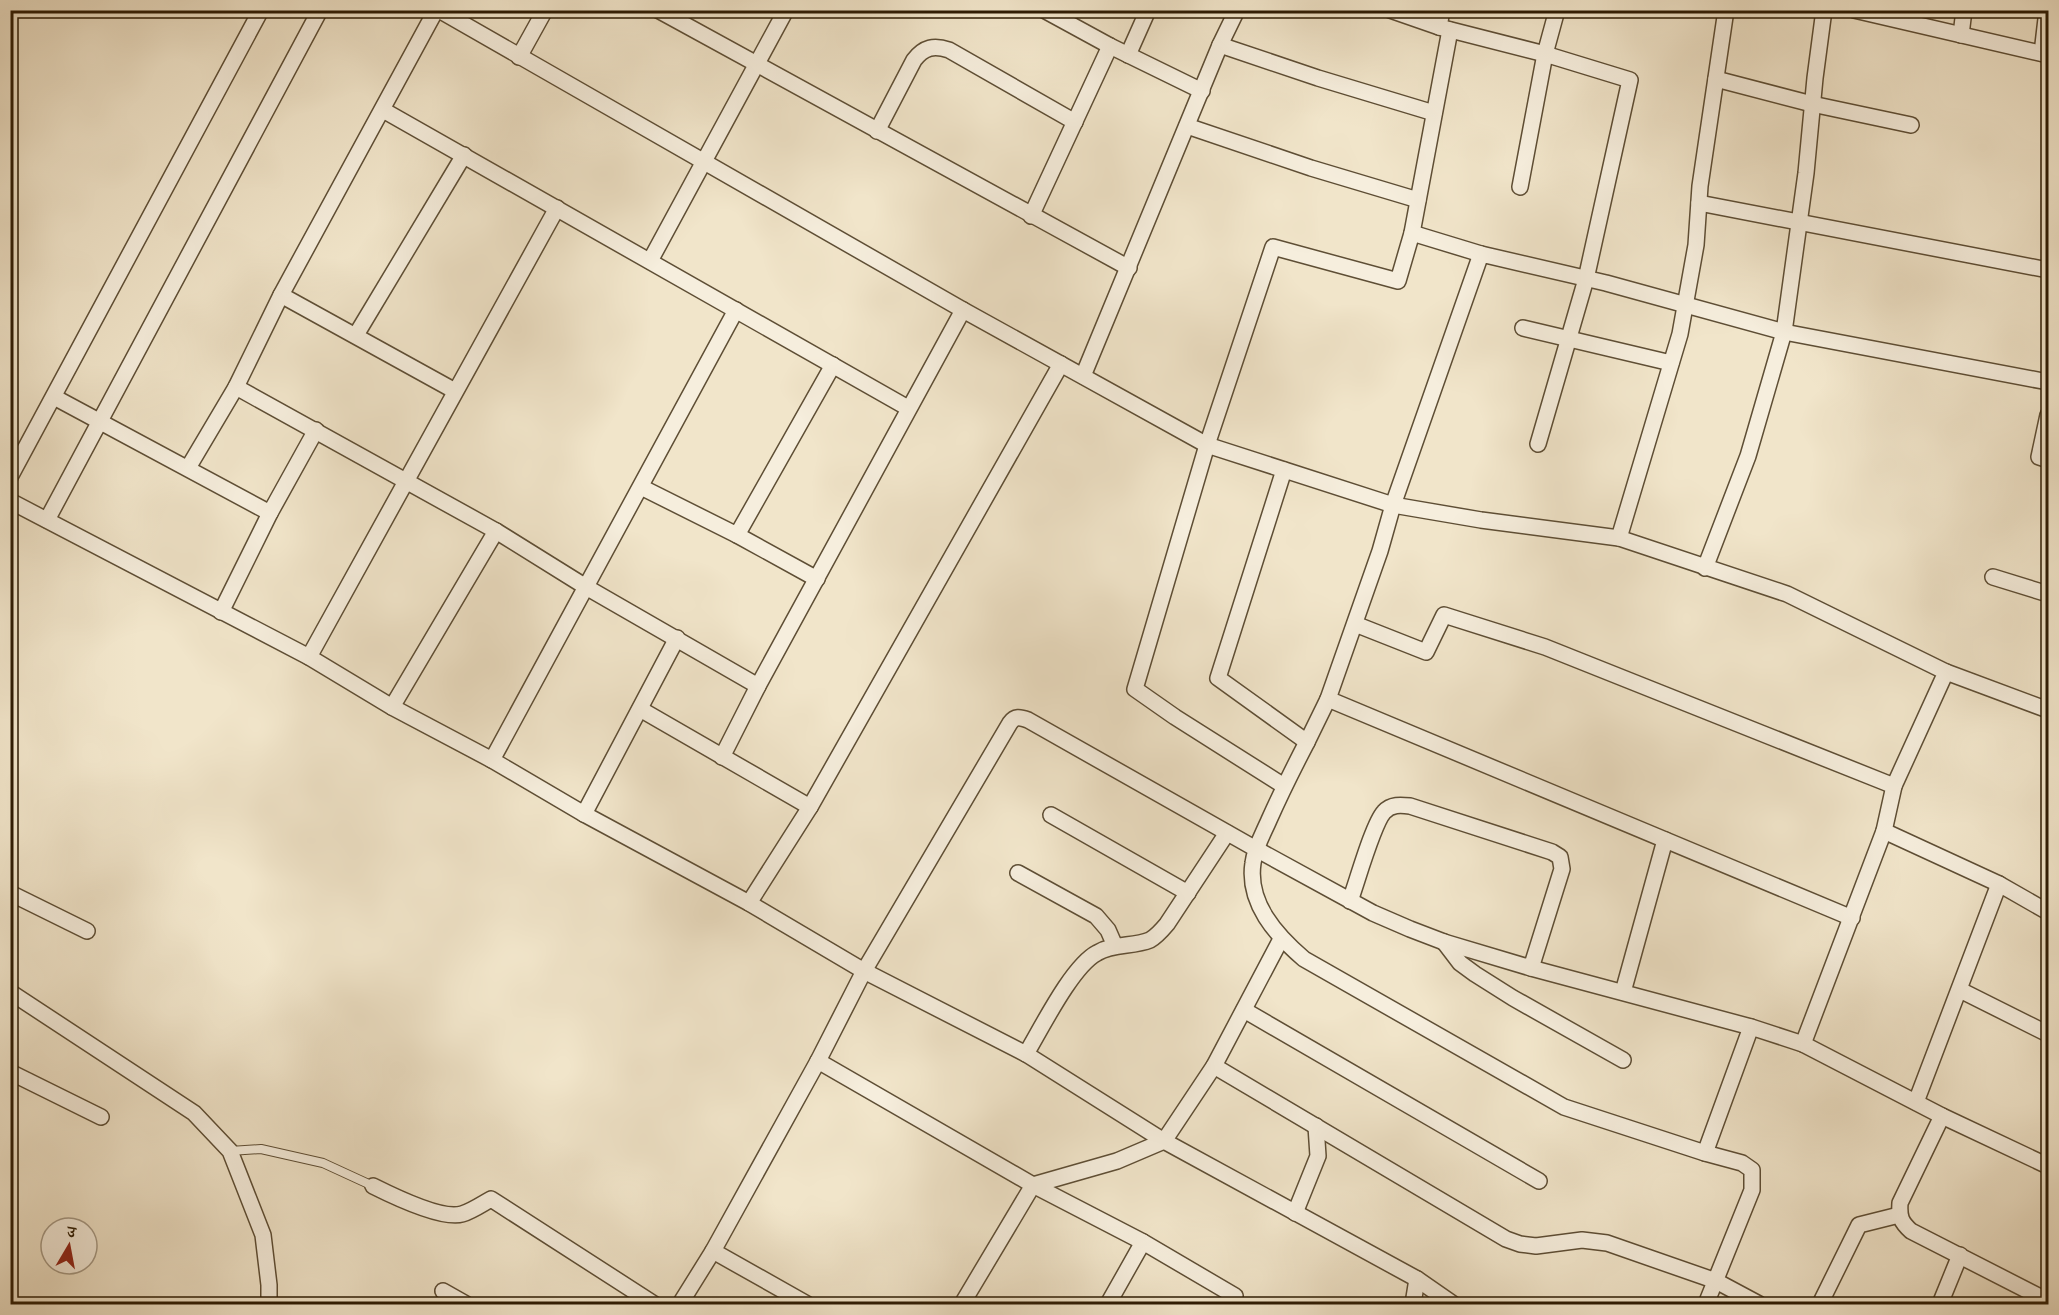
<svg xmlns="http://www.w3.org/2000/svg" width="2059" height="1315" font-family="'Sorts Mill Goudy','Noto Serif Devanagari',serif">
  <rect width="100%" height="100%" fill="#f1e5ca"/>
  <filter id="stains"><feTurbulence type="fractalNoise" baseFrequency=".00333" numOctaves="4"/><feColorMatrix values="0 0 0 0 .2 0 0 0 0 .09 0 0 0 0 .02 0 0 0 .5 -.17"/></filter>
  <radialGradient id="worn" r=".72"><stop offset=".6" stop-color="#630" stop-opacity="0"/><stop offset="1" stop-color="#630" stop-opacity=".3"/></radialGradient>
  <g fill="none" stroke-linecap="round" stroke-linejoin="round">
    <defs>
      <path id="lane" d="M230 1151 261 1149 323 1163 373 1186"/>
      <g id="street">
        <path d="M439 10 963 310 1207 445 1393 505 1481 520 1619 538 1787 594 1946 672 1894 786 1884 831 1803 1044"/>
        <path d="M658 10 1129 268"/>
        <path d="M1044 10 1110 46 1202 91"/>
        <path d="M1390 10 1439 27 1545 54 1557 10"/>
        <path d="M1854 10 2048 55"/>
        <path d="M1439 27 1442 10"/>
        <path d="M1961 35 1964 10"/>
        <path d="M1220 45 1318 78 1434 113"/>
        <path d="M2042 53 2047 10"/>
        <path d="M1128 55 1148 10"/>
        <path d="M519 57 545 10"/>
        <path d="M1716 79 1812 104 1911 125"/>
        <path d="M383 110 908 408"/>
        <path d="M1187 126 1311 168 1418 200"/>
        <path d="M877 131 914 60C924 47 934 45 949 50L1075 122"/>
        <path d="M1520 187 1545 54 1630 80 1586 279 1538 444"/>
        <path d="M1699 203 2048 270"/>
        <path d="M1031 216 1110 46"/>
        <path d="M1412 233 1450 30"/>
        <path d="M650 261 786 10"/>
        <path d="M281 295 455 391"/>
        <path d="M1523 328 1671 363"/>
        <path d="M356 335 464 155"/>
        <path d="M1083 376 1220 45 1237 10"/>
        <path d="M236 387 496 531 586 587 758 686"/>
        <path d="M54 397 270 513"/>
        <path d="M2048 415 2039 457 2048 460"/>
        <path d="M188 468 236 387 281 295 436 10"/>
        <path d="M1284 470 1218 678 1307 742 1328 699"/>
        <path d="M10 477 261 10"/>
        <path d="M641 487 737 535 817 579"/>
        <path d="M10 501 309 657 392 707 492 760 584 814 749 903 864 971 1026 1054 1164 1141 1417 1279 1453 1304"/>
        <path d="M47 520 320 10"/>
        <path d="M737 535 833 365"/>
        <path d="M1619 538 1680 334 1696 245 1700 186 1726 10"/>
        <path d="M1705 568 1748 456 1784 332 1806 173 1815 78 1824 10"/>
        <path d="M1993 577 2048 594"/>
        <path d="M221 612 270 513 316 430"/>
        <path d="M1355 624 1426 652 1444 615 1545 647 1894 786"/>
        <path d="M309 657 557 208"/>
        <path d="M1946 672 2048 710"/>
        <path d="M392 707 496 531"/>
        <path d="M640 709 810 807"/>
        <path d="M1307 742C1294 767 1281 793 1269 820 1263 834 1255 847 1253 863 1247 903 1276 935 1304 959L1564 1107 1705 1153 1742 1163 1752 1170V1190L1706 1304"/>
        <path d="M722 757 758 686 963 310"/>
        <path d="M492 760 736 310"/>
        <path d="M1284 786 1175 717 1135 689 1207 445 1273 247 1398 281 1412 233 1481 254"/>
        <path d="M584 814 677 638"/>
        <path d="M1051 815 1188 893"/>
        <path d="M1884 831 1999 884 2048 912"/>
        <path d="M1018 873 1096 916 1108 930 1115 946"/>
        <path d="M10 893 87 931"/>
        <path d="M1350 901C1357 882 1373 824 1384 812 1391 804 1401 805 1410 806L1552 852 1560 857 1562 869 1531 968"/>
        <path d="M749 903 810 807 1061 364"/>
        <path d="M1852 918 1328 699 1380 551 1393 505 1481 254 1606 283 1784 332 2048 382"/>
        <path d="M1444 942 1460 963 1475 974 1513 998 1623 1060"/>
        <path d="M1960 990 2048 1034"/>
        <path d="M10 992 194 1113 230 1151 263 1235 269 1285V1304"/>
        <path d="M1623 992 1665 840"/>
        <path d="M1244 1010 1539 1181"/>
        <path d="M1026 1054C1041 1029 1072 966 1097 953 1113 943 1133 947 1150 940 1157 936 1162 930 1167 924L1227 833"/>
        <path d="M818 1061 1033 1185 1143 1242 1235 1296"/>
        <path d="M1214 1066 1506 1239 1520 1244 1536 1246 1582 1240 1607 1243 1716 1281 1759 1304"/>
        <path d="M10 1072 101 1117"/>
        <path d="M1916 1102 1999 884"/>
        <path d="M1942 1116 1900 1203C1899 1217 1901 1222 1911 1231L2048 1301"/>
        <path d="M1705 1153 1751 1027"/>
        <path d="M373 1186C391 1195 442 1220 462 1214 472 1211 482 1204 491 1199L654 1304"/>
        <path d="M1295 1213 1318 1156 1316 1126"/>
        <path d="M713 1251 807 1304"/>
        <path d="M443 1291 466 1304"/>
        <path d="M680 1304 713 1251 818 1061 864 971 1010 723C1015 716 1020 717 1028 720L1256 849 1373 913 1410 929 1444 942 1531 968 1751 1027 1803 1044 1942 1116 2048 1166"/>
        <path d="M962 1304 1033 1185 1117 1161 1164 1141 1214 1066 1281 939"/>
        <path d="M1108 1304 1143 1242"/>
        <path d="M1413 1304 1417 1279"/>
        <path d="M1820 1304 1859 1225 1899 1215"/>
        <path d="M1940 1304 1960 1255"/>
      </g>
    </defs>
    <use href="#lane" stroke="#5e4e35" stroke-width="10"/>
    <use href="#street" stroke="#5e4e35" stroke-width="18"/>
    <use href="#lane" stroke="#f6eedd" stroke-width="8"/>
    <use href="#street" stroke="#f6eedd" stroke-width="15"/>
  </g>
  <rect width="2059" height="1315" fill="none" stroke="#f1e5ca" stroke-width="36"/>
  <rect x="12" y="12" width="2035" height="1291" fill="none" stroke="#2d1b03" stroke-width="3"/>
  <rect x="18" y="18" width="2023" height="1279" fill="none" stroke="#2d1b03" stroke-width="1.5"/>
  <g transform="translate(69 1246) rotate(10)"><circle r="28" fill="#f6eedd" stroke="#a69a86" stroke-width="1.5"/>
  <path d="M0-4.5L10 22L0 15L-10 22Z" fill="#8f2418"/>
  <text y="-9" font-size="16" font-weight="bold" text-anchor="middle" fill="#2d1b03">उ</text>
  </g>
  <rect width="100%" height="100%" filter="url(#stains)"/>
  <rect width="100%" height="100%" fill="url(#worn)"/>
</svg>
